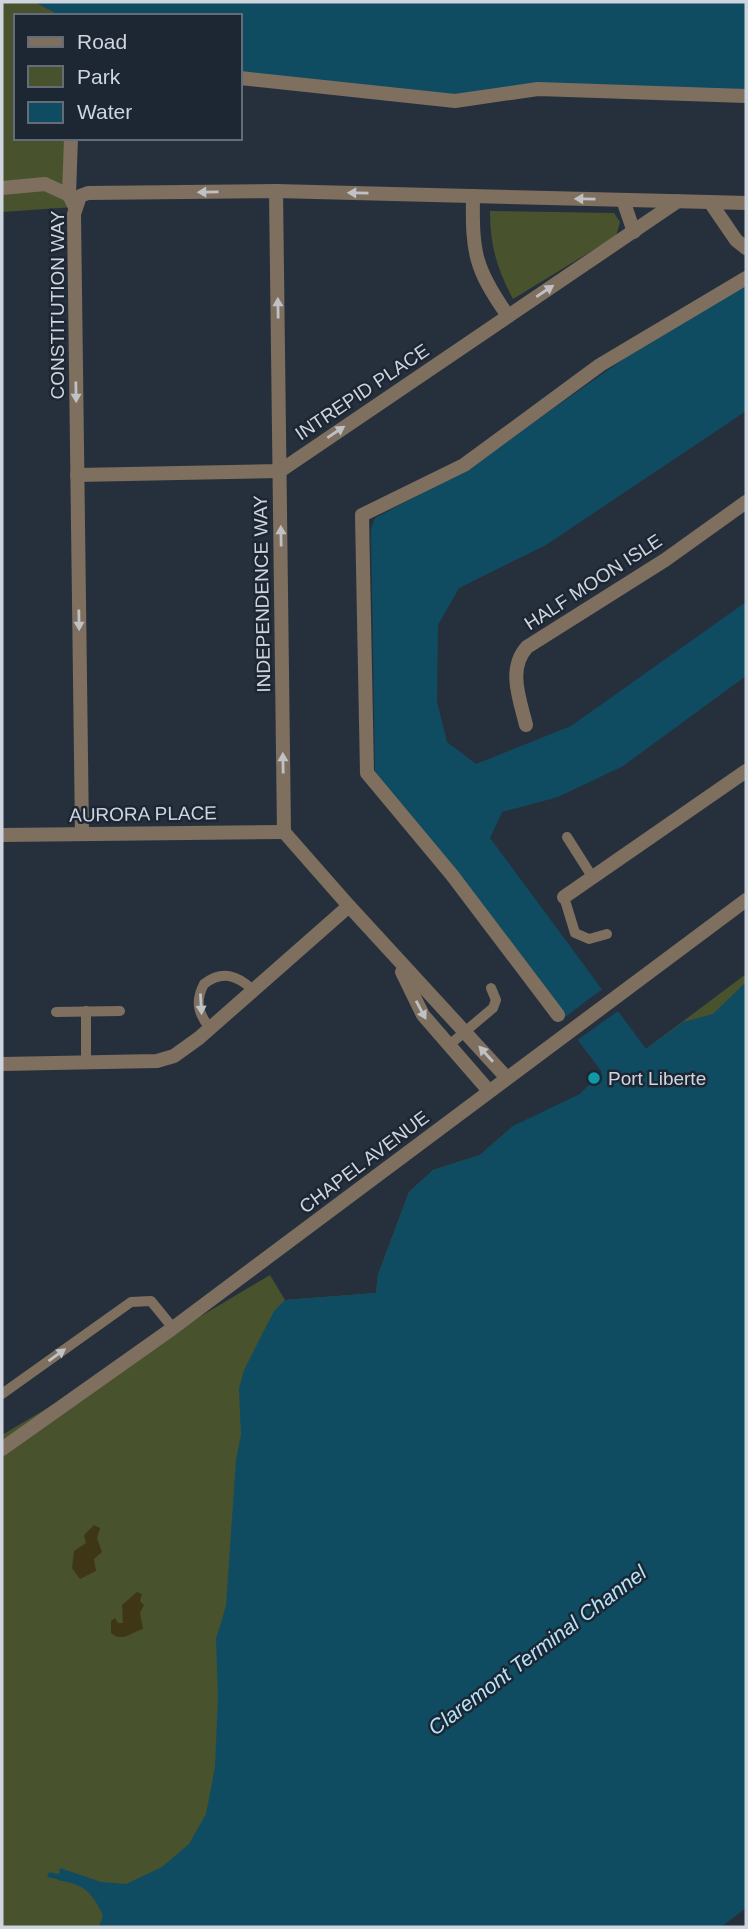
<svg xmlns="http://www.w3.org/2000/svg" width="748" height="1929" font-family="Helvetica,sans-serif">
  <rect width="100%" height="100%" fill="#26303d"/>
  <g fill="#48522d">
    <path d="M2 2H35L62 16H16V138H73L75 207 2 212Z"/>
    <path d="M490 211 614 213 620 222 616 236 513 299C497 269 490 245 490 211Z"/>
    <path d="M746 974V1040L646 1049Z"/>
    <path d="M513 1126 374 1927H2V1435L270 1275 285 1300 376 1293 378 1275 409 1192 433 1170 480 1155Z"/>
  </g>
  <g fill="#3f3616">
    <path d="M94 1525 100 1528 97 1538 102 1552 94 1559 96 1571 80 1579 72 1568 74 1551 86 1543 84 1535Z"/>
    <path d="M137 1592 142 1594 140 1601 144 1605 140 1613 143 1629C131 1632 123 1643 111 1633V1621L115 1618 118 1623H123L122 1605Z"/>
  </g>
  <g fill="#0f4c61">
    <path d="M35 2H746V91L454 96 240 72V16H62Z"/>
    <path d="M746 285V411L546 545 459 588 438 625 437 702 447 742 476 764 571 726 746 602V676L623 766 558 797 502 812 490 838 646 1049 683 1022 713 1014 746 982V1908L721 1927H99L103 1915C91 1891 85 1885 58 1880L60 1868 101 1882 126 1884 162 1867 189 1844 206 1814 215 1767 218 1697 216 1639 226 1606 236 1460 241 1435 239 1389 244 1370 274 1311 285 1300 376 1293 378 1275 409 1192 433 1170 480 1155 513 1126 580 1094 602 1072 375 773 371 529 375 518 466 470 625 358Z"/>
  </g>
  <path fill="#26303d" d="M605 987 621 1009 576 1041 561 1020Z"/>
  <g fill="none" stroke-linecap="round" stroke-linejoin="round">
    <path stroke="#0f4c61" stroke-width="5" d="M50 1875 64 1878"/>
    <g stroke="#7e6f5f" stroke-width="10">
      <path d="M567 837 593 878"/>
      <path d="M564 897 575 933 589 939 607 934"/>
      <path d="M86 1011V1063"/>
      <path d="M56 1012 120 1011"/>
      <path d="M210 1028C198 1014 195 1001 204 984 222 970 237 975 253 990"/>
      <path d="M448 1046 493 1008 496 1000 491 988"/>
      <path d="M2 1394 131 1302 151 1301 173 1328"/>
    </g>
    <g stroke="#7e6f5f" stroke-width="14">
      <path d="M240 78 455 101 538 89 746 96"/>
      <path d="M71 138 69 195 75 207"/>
      <path d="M2 188 45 184 69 195"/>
      <path d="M276 191 284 832 349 906 507 1078"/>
      <path d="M473 196C472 253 475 269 508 316"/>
      <path d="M623 200 634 232"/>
      <path d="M746 203 710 202 736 240 746 248"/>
      <path d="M77 475 280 471 678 201"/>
      <path d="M526 725C520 700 507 669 527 647L665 560 746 502"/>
      <path d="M82 834 74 214 80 196 88 193 276 191 710 202"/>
      <path d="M2 835 284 832"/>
      <path d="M564 897 746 771"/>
      <path d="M402 972 423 1015 489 1091"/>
      <path d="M558 1015 452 875 367 773 362 515 464 465 600 365 746 278"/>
      <path d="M2 1064 157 1061 174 1056 199 1038 349 906"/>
      <path d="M2 1449 173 1328 746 900"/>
    </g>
  </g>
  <defs><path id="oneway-solid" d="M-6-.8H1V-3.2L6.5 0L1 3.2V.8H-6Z" transform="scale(1.75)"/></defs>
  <g fill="#bfc1c5">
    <use href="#oneway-solid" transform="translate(208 192) rotate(179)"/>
    <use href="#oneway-solid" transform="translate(358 193) rotate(-179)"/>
    <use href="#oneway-solid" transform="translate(585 199) rotate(-179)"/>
    <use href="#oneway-solid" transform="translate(545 291) rotate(-34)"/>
    <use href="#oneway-solid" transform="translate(278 308) rotate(-91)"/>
    <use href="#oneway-solid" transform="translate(76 392) rotate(89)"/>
    <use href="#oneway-solid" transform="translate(336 432) rotate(-34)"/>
    <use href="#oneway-solid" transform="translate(281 536) rotate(-91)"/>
    <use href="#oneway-solid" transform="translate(79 620) rotate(89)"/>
    <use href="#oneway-solid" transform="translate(283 763) rotate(-91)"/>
    <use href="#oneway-solid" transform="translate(201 1004) rotate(87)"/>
    <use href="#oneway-solid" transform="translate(421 1010) rotate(62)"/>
    <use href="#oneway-solid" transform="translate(486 1054) rotate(-132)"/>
    <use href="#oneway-solid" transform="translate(57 1355) rotate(-36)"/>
  </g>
  <circle fill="#0f9aa8" stroke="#1d2633" stroke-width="2.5" cx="594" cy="1078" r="7"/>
  <g text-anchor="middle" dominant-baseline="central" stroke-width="5" stroke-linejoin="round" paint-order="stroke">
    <g font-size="19" fill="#cfd5de" stroke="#1d2633">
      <text transform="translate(57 305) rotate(-90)">CONSTITUTION WAY</text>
      <text transform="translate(362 392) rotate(-34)">INTREPID PLACE</text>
      <text transform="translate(593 582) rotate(-33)">HALF MOON ISLE</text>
      <text transform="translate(262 594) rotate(-91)">INDEPENDENCE WAY</text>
      <text transform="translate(143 814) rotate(-1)">AURORA PLACE</text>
      <text transform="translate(364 1162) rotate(-37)">CHAPEL AVENUE</text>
    </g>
    <g font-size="19" fill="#cfd5de" stroke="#1d2633" text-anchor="start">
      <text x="608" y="1078">Port Liberte</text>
    </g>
    <g font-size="21" font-style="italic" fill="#b3e4fa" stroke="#1d2633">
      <text transform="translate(537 1650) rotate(-37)">Claremont Terminal Channel</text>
    </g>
  </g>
  <rect width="748" height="1929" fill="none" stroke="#cfd5de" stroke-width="7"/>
  <rect x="14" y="14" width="228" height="126" fill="#1d2633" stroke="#646c77" stroke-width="2"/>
  <rect x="28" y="37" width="35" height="10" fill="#7e6f5f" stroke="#646c77" stroke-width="2"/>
  <text x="77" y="49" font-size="21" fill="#cfd5de">Road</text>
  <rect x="28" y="66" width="35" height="21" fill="#48522d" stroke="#646c77" stroke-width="2"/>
  <text x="77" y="84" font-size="21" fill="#cfd5de">Park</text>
  <rect x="28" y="102" width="35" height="21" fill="#0f4c61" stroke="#646c77" stroke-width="2"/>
  <text x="77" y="119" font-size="21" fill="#cfd5de">Water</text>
</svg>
